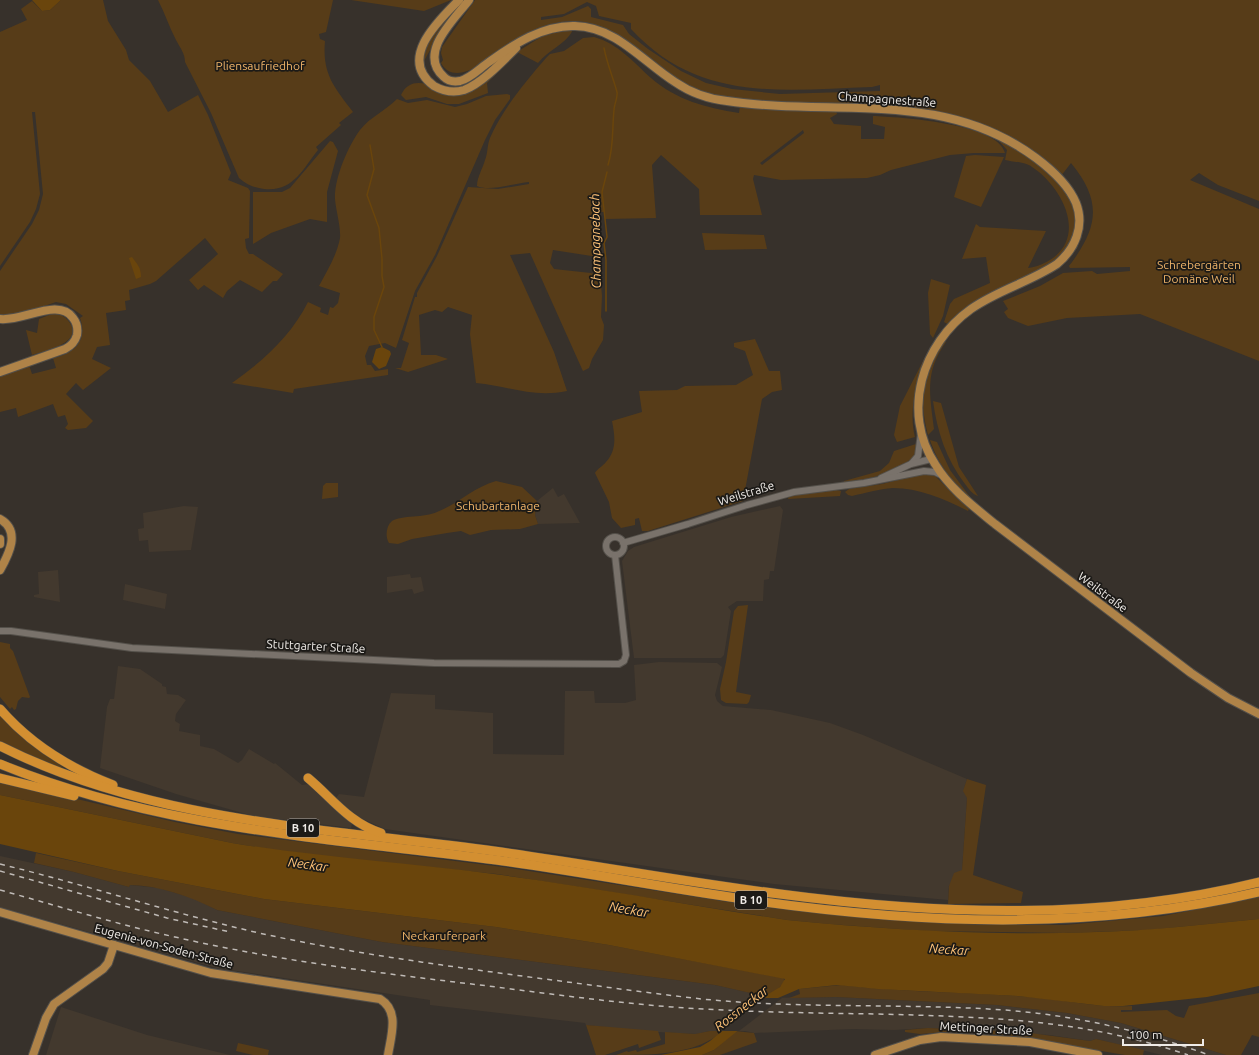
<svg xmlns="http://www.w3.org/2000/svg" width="1259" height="1055" font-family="Ubuntu,sans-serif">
  <rect width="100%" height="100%" fill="#37312b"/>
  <g fill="#43392e">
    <path d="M553 488 558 497 564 494 580 523 538 524 535 515 537 501Z"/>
    <path d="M184 506 198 507 191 550 149 552 148 540 139 541 138 529 144 528 143 513Z"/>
    <path d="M780 506 783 510 774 571H770L769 579 764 580 763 601H737L728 607 731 611 724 655 721 658H634L622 561 628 551 634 547 731 517Z"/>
    <path d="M58 570 60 602 34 597V595L39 594 38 572Z"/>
    <path d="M410 574 411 578 421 577 424 591 414 594 412 589 387 593V577Z"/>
    <path d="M125 584 167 594 165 609 123 600Z"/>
    <path d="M659 662 717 663 722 667 715 695 717 701 723 706 771 710 830 723 863 735 967 779 964 789 967 798 962 871 949 886 948 900 774 884 385 829 358 817 336 798 339 794 364 797 391 693 435 695V709L493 713V754L564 755 565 691H594L595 703H625L636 700 634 665Z"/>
    <path d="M118 666 140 669 162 684V686L166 687 167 694 178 695 186 700 176 714 175 721 180 724 179 731 200 735V746L214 749 238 763 242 760 249 749 274 764 275 763 302 785 309 784 352 824 351 828 253 816 176 794 100 768 107 707 110 699H114Z"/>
    <path d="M0 856 74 872 129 887 130 885 159 888 196 899 217 910 382 942 715 985 756 994 757 998 836 997 997 1005 1067 1013 1121 1023 1226 1055H1162L1096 1039 1090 1041 1049 1035 928 1028 894 1030 853 1029 754 1033 745 1031H710L696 1034 638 1031 586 1025 585 1023 430 1005V1000L217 968 0 907Z"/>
    <path d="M61 1007 147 1035 230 1055H46Z"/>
  </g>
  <g fill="#573c18" fill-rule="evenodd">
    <path d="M61 0H103L108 21 126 50 129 60 150 81 168 112 198 95 208 115 231 173 228 180 248 188 250 191 249 238 245 239 246 248 249 254H253L283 274 277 281H273L262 292 240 280 227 291 223 298 204 285 198 290 189 280 218 254 205 238 156 281 150 284 129 290 130 300 125 301 126 310 106 313 110 345 97 347 92 359 111 368 83 390 76 383 66 394 93 421 86 428 68 430 65 428 68 424 65 415 58 417 53 404 18 417 16 408 0 412V377L29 365 32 374 56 368 53 358C74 354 88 341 80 318L83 316 66 304 56 302 15 316 0 315V271L32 224 39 210 43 194 35 112H32L40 194 36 209 30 222 0 266V32L27 20 21 9 32 1 42 11 50 10Z"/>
    <path d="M158 0H333L326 32 319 34 320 39 325 41C322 74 334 87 353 112L339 123 341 125 316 147 318 150C302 170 293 192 264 189 255 188 247 185 239 178L211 113 185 62C185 53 180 48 176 40 169 27 165 13 158 0Z"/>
    <path d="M351 0H451L424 11Z"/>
    <path d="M475 0H1259V201L1218 185 1199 173 1190 180 1259 209V361L1140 314 1067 318 1028 326 1008 318 1004 312 1008 309 1003 301 1040 286 1063 273 1092 271 1097 274 1130 271V267L1070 268 1069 266C1098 228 1103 202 1071 163L1061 176C1040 161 1020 143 997 131 974 118 946 113 920 109 877 107 833 105 790 103 763 101 734 102 708 94 661 81 627 25 577 21 560 20 540 26 525 34 505 44 458 94 441 63L443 60 441 53 442 47ZM587 2 596 6 599 16 631 23V29C699 103 782 90 872 87L880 85V91L780 94 732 89 706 83 681 71 648 49 629 34 623 25 591 17V9L588 6 562 17 541 20V17L564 14Z"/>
    <path d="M450 14 424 61C426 35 433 31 450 14Z"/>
    <path d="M568 30H573C565 45 548 50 538 63L517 52 544 35Z"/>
    <path d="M594 37C619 44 633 62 651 78 676 100 707 108 739 113L740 106 836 110 837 114 830 118 834 124 861 126V139H884L885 127 873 124V116C898 117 998 123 1005 153H974L950 155 891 170 880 175 867 178 781 180 754 175 753 179 762 215H700L699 189 661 155 652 165 656 218 605 219 604 212H597L598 257 553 250 550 263 554 269 600 274 602 296 601 317 604 325 603 340 592 359 589 368 583 371 582 369 530 253 510 255 554 352 567 391C533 398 509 386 476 383L470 334 472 315 448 307 442 312 435 310 419 315 421 355H436L448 359 408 372 395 368H401L409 343 402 340 415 297H417V293L437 256 468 187 498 189 529 184V182C515 183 489 192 477 186 477 177 483 168 485 160 488 153 487 145 490 138 502 110 526 81 546 58L550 54 564 51 583 38ZM803 130 804 133 762 165 760 163Z"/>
    <path d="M500 67 501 69 487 83 488 93 459 104H447L426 97 406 100 401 95C412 72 436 88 453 95Z"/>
    <path d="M507 94 510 95V99L495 120 485 140 435 255 415 291 396 348 385 343 369 346 365 356 367 365H371L375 371 388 369V375L294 389 293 393 232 383C263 361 291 336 308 302L321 308 320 312 328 315 330 307 333 308 338 303 340 293 319 286C327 271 337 255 340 238 341 227 336 211 335 199 334 179 348 146 360 130 370 117 385 111 397 99L408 103 427 100 455 107 467 104 486 96Z"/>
    <path d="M1000 139 1042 167 1061 185 1068 195 1075 210 1076 224 1072 240 1057 260 949 325 944 322 950 304 954 299 990 283 986 257 962 259 976 224 980 227 1046 231 1028 268C1037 267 1046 263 1053 258 1087 233 1060 185 1032 167 1026 162 1013 162 1005 160L1007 150 999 141Z"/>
    <path d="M330 141 333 142 338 151 327 192V222L310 219 271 233 253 244V192H282L290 188Z"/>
    <path d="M975 155 1004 157 981 207 954 197 966 156Z"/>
    <path d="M702 233 764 235 767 249 705 250Z"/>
    <path d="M931 279 950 285 943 316 933 338 930 334 928 293Z"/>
    <path d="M54 313C61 314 66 317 70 323 83 343 45 351 32 355L26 330 37 333 39 319Z"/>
    <path d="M755 339 769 371H780L782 390 772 392 762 399 743 501 648 531H642L639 518 635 519V525L621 528 612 518 609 502 595 473C597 469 603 466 606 462 617 450 615 436 612 421L642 412 639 391 677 390 685 386 736 385 753 375 745 351 734 347V343Z"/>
    <path d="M944 341 946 342C924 373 930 394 934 429L928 435C918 395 924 377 944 341Z"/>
    <path d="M924 359 926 360C915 384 909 412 915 437L897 442 894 435 900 406Z"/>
    <path d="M933 401 941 403 959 467 978 496C973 495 968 488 965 484 946 459 937 431 933 401Z"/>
    <path d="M930 440 937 442 950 470 973 501C953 487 937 461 930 440Z"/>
    <path d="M916 444 917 453C901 472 869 480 844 482V481L880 471 889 463 894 451Z"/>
    <path d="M922 474 935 476 969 509 968 511C945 499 919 488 893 488 879 489 865 493 852 496L848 495 845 492 849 489 882 484Z"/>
    <path d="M496 481 522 487 537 501 535 515 538 524 520 529 491 530 470 535 461 531 447 533 412 539 398 544 389 543C385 537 386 526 392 521 401 515 425 518 437 512 458 504 474 487 496 481Z"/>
    <path d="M326 483H338V497L322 499 323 486Z"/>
    <path d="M836 490 841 491 840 496 788 499 789 496Z"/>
    <path d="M748 605 736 692 751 695 749 702 747 704 726 703 721 700 720 689 726 662 734 611 738 606Z"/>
    <path d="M0 642 10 644V648L13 651 30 697 29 698 22 697 18 701 16 709 14 710 12 707 10 709 0 697Z"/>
    <path d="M0 715 30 744 64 768 54 766 0 743Z"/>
    <path d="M967 779 986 785 973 875 1023 892 1021 903 948 904 949 886 954 873 962 870 967 798 963 791Z"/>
    <path d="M0 781 175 822 238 834 503 867 761 907 874 919 983 925H1065L1163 916 1259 897V919L1148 930 1064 933 926 931 829 924 787 920 497 874 330 857 268 849 232 843 0 795Z"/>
    <path d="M36 853 118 871 264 899 496 927 609 945 783 978 785 981C780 989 767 998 757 998L755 994 715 985 382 942 217 910C189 896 161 886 130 885L129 887 74 872 34 863Z"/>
    <path d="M841 985C899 992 958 992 1017 996 1056 998 1093 1008 1132 1006V1010H1121V1012L1167 1010 1176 1016 1184 1018 1189 1006 1259 993V1037L1252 1035 1241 1055H1226L1121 1023 1067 1013 997 1005 836 997 789 998 800 994 799 989Z"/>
    <path d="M586 1025 658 1031 661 1040 639 1048 638 1044 605 1055H596Z"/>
    <path d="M928 1028 1023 1032 1090 1041 1096 1039 1144 1050 1143 1055H1125L1013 1036 956 1031 920 1034 905 1032V1030Z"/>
    <path d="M710 1031H718V1035C691 1055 650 1055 616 1055L627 1051 628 1052 636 1050 637 1052 665 1044V1032L695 1034Z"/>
    <path d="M735 1031 754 1033 757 1042 720 1055H702L714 1050Z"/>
    <path d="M238 1043 269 1050 268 1055H253L236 1051Z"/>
  </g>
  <g fill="#6a450c">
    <path d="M32 0H61L50 10 42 11Z"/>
    <path d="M132 257C137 264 141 267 141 277L136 279 129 258Z"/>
    <path d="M382 347 390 351 391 354 386 366 379 369 372 362 376 349Z"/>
    <path d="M0 795 232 843C319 857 407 863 494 874 592 887 689 905 787 920 890 930 993 936 1096 932 1151 931 1205 924 1259 919V986L1207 997 1123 1006H1104L1018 996 878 989 837 985 799 989 778 998 714 1050 702 1055H661L700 1047 710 1041 762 998 780 987 785 979 609 945 496 927 264 899 118 871 0 844Z"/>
  </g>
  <path fill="#37312b" d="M759 998H782L739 1031H719Z"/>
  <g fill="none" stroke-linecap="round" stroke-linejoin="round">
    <g stroke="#6a450c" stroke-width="1.5">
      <path d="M604 48C607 64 613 77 617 92 618 97 614 105 614 110 612 129 614 146 608 165"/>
      <path d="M370 145 374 169 367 195 379 228 382 259V276L384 287 374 317V330L382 347"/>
      <path d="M606 311V260L604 243 607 237 602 192 607 172"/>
    </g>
    <defs>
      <g id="minor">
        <path d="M912 463 918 456 921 433"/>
        <path d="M881 478 911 464 931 459"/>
        <circle cx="615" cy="546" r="9"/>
        <path d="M623 543 688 524 747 505 794 492 864 483 924 471 935 472 943 476"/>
        <path d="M0 631H11L132 648 191 651 434 663 619 664 624 661 626 655 615 555"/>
      </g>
      <g id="major">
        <path d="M459 0C439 20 397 59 434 86 443 91 454 93 464 90 481 84 503 61 516 48"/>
        <path d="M469 0C454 20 417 53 444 77 448 81 454 82 460 81 471 78 480 68 489 62 514 44 543 25 575 26 616 27 642 61 675 82 691 93 708 99 727 101 834 117 942 88 1036 158 1052 170 1068 184 1076 203 1085 226 1075 249 1057 264 1030 282 998 290 971 309 922 344 901 412 935 464 950 489 973 506 995 524L1191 673 1228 698 1259 714"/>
        <path d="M0 319C22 322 59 297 73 318 77 323 78 329 77 335 75 342 71 346 65 349L0 372"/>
        <path d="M0 519C21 531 9 554 0 570"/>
        <path d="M0 539V544"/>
        <path d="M0 912 211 973 380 999C400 1011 391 1036 388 1055"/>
        <path d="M33 1055 46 1018 54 1004 103 969 108 963 114 945"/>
        <path d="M875 1055 920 1040 941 1037 1030 1042 1098 1055"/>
      </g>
      <g id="highway">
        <path d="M0 709C31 745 69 768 113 785"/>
        <path d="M0 746C153 823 328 828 494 851 590 864 684 882 780 894 939 915 1102 921 1259 882"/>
        <path d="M0 764C158 829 329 838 496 860 578 871 660 887 743 899 914 924 1090 932 1259 892"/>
        <path d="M0 778 74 796"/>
        <path d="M308 778C332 798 349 823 381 833"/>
      </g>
    </defs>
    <use href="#minor" stroke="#54504a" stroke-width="8"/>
    <use href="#major" stroke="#54504a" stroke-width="10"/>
    <use href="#highway" stroke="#54504a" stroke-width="10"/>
    <use href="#minor" stroke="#79726b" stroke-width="6"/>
    <use href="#major" stroke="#af8348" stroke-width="8"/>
    <use href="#highway" stroke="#d38f31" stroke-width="9"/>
    <g stroke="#bfbab6" stroke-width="1.5" stroke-dasharray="5 5" stroke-linecap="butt">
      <path d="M0 864C90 886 178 915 268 935 357 954 447 966 537 978 592 985 647 993 702 999 802 1009 904 1003 1004 1010 1074 1015 1143 1031 1209 1055"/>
      <path d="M0 871 167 918 230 932"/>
      <path d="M0 890C58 906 116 924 175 937 275 960 378 973 480 985 544 993 608 1002 672 1007 740 1012 809 1013 878 1014 986 1017 1084 1019 1188 1055"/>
    </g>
  </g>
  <g text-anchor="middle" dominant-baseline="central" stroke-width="3.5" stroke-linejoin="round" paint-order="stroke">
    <g fill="#1c1a17" stroke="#b0aca9" stroke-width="1">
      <rect x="287" y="819" width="32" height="18" rx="3"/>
      <rect x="735" y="891" width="32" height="18" rx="3"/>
    </g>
    <g font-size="11" font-weight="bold" fill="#efebe7">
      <text x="303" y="828">B 10</text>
      <text x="751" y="900">B 10</text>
    </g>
    <g font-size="12" fill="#efb469" stroke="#1c1a17">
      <text x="260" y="65">Pliensaufriedhof</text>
      <text x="1199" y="264">Schrebergärten<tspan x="1199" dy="14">Domäne Weil</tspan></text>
      <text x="498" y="505">Schubartanlage</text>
      <text x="444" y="935">Neckaruferpark</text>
    </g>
    <g font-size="12" fill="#efebe7" stroke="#1c1a17">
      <text transform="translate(887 99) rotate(4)">Champagnestraße</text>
      <text transform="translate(746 493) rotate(-17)">Weilstraße</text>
      <text transform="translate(1103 592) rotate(37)">Weilstraße</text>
      <text transform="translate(316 646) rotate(3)">Stuttgarter Straße</text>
      <text transform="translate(164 946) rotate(15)">Eugenie-von-Soden-Straße</text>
      <text transform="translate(986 1028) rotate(3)">Mettinger Straße</text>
    </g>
    <g font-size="13" font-style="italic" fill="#ffc378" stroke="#1c1a17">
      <text transform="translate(595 241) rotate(-91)">Champagnebach</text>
      <text transform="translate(308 864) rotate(8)">Neckar</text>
      <text transform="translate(629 909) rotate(10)">Neckar</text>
      <text transform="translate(949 949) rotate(4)">Neckar</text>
      <text transform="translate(741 1008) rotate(-38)">Rossneckar</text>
    </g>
  </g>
  <path d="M1123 1039v6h80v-6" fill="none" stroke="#efebe7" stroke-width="2"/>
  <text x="1129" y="1039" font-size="12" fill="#efebe7" stroke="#1c1a17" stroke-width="3" paint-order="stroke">100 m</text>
</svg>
